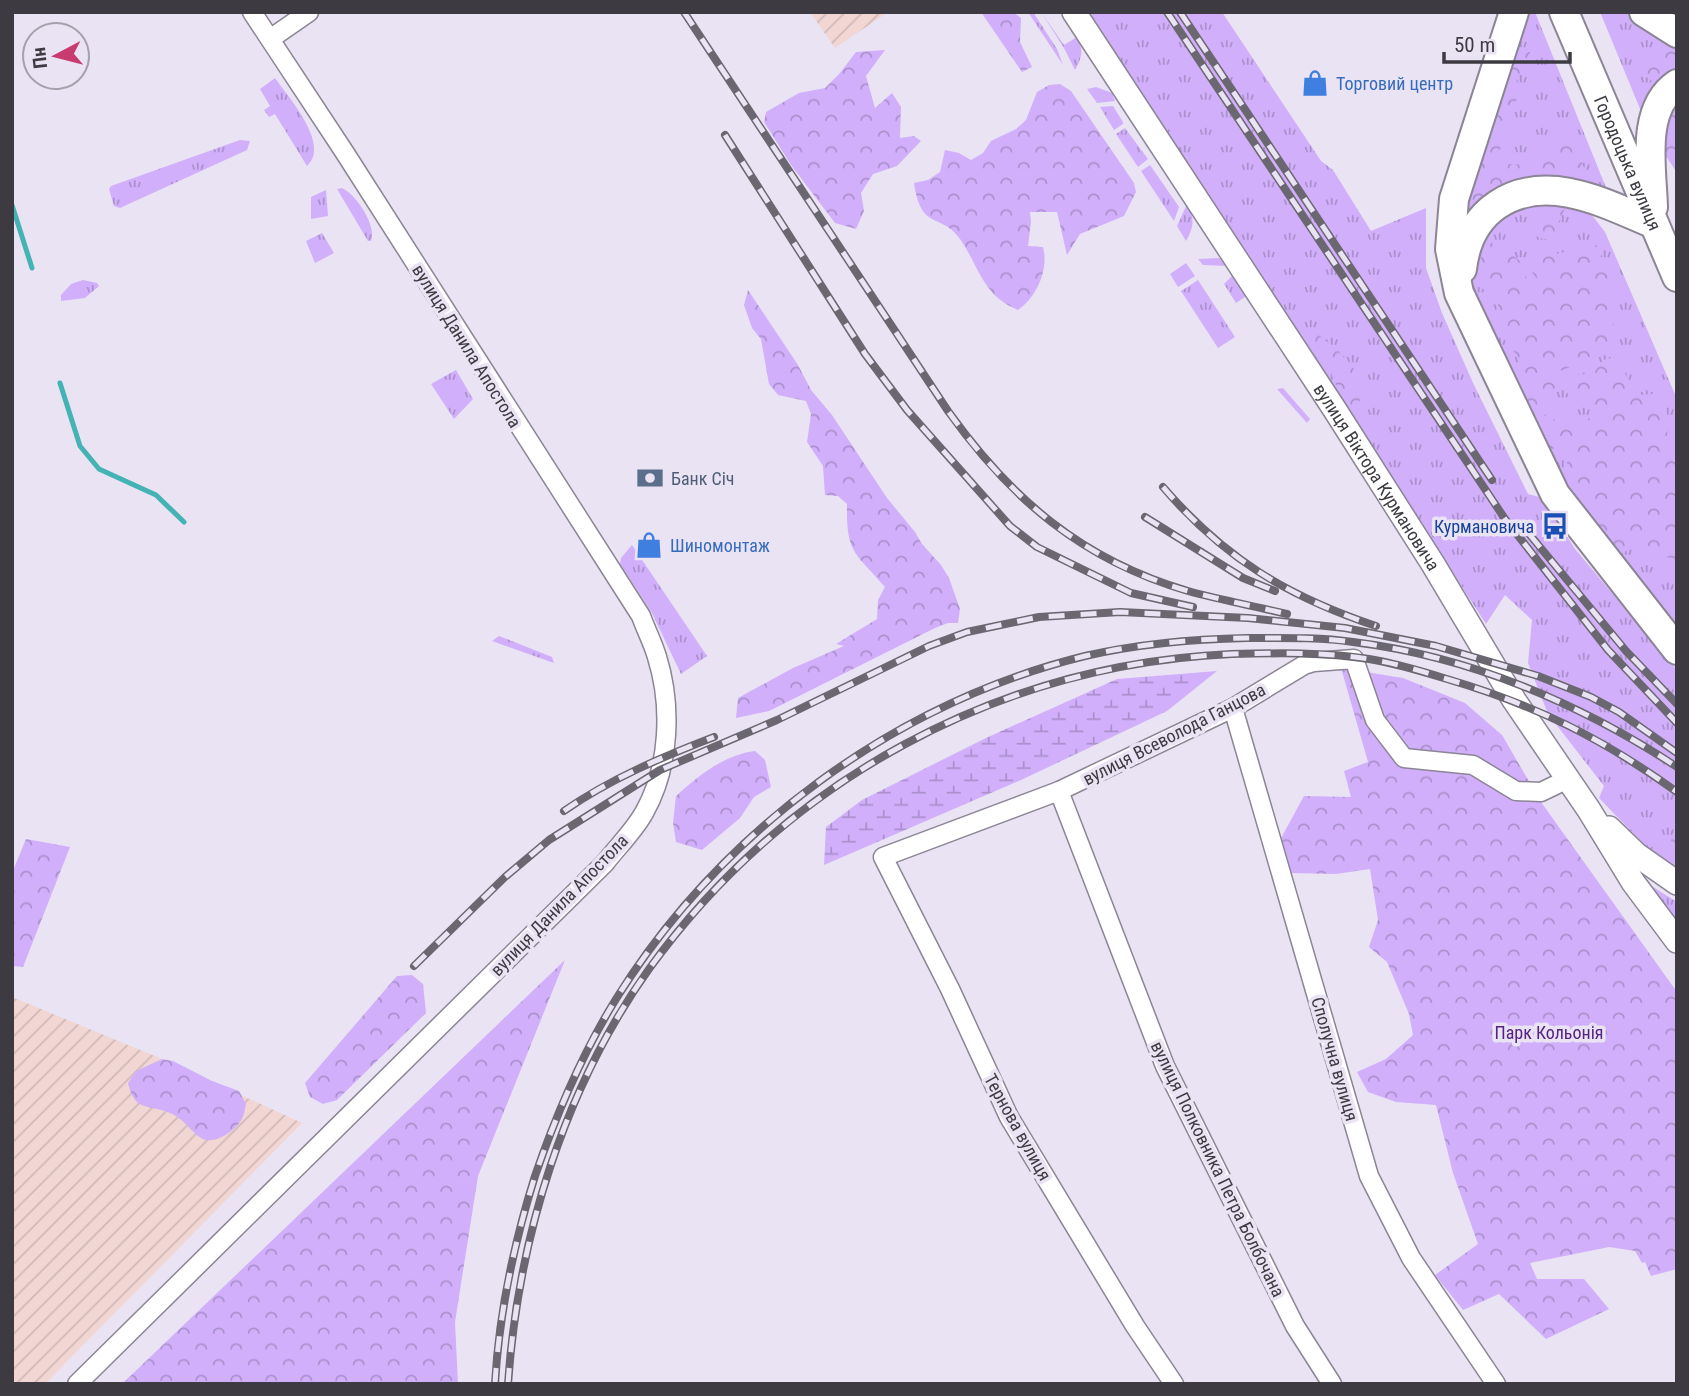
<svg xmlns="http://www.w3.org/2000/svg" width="1689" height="1396" font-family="'Roboto Condensed',sans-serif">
  <defs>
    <pattern id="industrial-furrows" width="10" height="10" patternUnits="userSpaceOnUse" patternTransform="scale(1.75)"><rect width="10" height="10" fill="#f1d6d4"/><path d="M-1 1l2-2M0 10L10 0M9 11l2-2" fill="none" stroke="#d0b9b7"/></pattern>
    <pattern id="grass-tufts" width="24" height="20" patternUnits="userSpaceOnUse" patternTransform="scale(1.75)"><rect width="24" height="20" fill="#d1affb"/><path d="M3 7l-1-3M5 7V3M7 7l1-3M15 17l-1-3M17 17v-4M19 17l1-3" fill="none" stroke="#ab90cd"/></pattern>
    <pattern id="forest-crowns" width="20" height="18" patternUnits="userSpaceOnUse" patternTransform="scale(1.75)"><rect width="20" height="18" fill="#d1affb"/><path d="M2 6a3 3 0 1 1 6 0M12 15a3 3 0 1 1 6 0" fill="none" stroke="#ab90cd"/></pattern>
    <pattern id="wetland-marsh" width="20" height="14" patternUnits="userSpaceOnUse" patternTransform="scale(1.75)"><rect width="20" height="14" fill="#d1affb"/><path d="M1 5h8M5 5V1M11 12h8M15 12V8" fill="none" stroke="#ab90cd"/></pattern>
  </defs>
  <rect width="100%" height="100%" fill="#eae3f4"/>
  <g fill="url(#industrial-furrows)">
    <path d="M810 12H888L835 48Z"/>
    <path d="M12 997 162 1059 302 1123 45 1384H12Z"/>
  </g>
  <g fill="url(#grass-tufts)">
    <path d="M1028 12H1033L1057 49 1063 65Z"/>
    <path d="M1041 12 1064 45 1077 37C1084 49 1082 58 1075 70L1064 48Z"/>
    <path d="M1089 12H1222L1321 161 1333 170 1371 231 1426 208V268L1442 313 1474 385 1528 494 1543 498 1575 549 1677 670V867L1651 852 1599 798 1604 786 1548 714 1528 663 1532 620 1505 595 1486 624Z"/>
    <path d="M1526 12H1535L1607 190 1543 181 1458 225Z"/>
    <path d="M1600 12H1625L1677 47V71L1643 116Z"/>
    <path d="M275 78C289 98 331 145 307 166L275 114 269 117 264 110 270 106 260 89Z"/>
    <path d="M1096 87 1112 93 1115 101 1097 103 1087 89Z"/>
    <path d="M1113 106 1123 122V124L1114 130 1100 107Z"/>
    <path d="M1125 128 1148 159 1138 167 1116 134Z"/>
    <path d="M240 140 250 141 247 150 120 208 114 206 109 189 111 186Z"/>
    <path d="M1150 165 1179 207 1174 221 1141 171Z"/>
    <path d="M342 188C356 194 377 226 371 241H368L337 189Z"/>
    <path d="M326 190 328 216 311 219V197Z"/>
    <path d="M1521 202 1570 203 1591 214 1605 232 1677 399V631L1566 491 1471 292 1469 277 1479 237Z"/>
    <path d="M1187 204C1195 217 1194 228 1186 241L1177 226Z"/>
    <path d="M322 233 334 253 315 263 306 241Z"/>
    <path d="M1219 258 1227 266 1203 265 1198 259Z"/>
    <path d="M1186 263 1195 276 1178 287 1170 274Z"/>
    <path d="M1234 274 1248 295 1236 303 1224 284Z"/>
    <path d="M83 280 97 283 99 286 85 298 61 301V295L71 284Z"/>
    <path d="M1198 280 1235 337 1218 348 1181 291Z"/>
    <path d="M456 370 473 399 454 419 431 384Z"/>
    <path d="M1283 388 1310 419 1307 423 1277 389Z"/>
    <path d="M632 545 707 656 681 674 652 613 620 564 621 558Z"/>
    <path d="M499 636 552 657 554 663 492 641Z"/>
    <path d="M1642 880 1677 902V929Z"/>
  </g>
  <g fill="url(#forest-crowns)">
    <path d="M981 12H1013L1021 18 1020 42 1032 67 1022 72Z"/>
    <path d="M1521 47 1530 52C1529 64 1524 66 1518 76 1515 81 1518 95 1516 102 1512 120 1503 136 1499 154L1506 164 1531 165 1544 162 1545 148 1551 138 1571 134 1583 166 1592 175 1589 182 1579 191 1521 181 1508 184 1485 205 1464 218V184L1510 52Z"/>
    <path d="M1677 48V74L1655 85 1649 78 1644 77 1641 67 1643 54 1653 50Z"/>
    <path d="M885 50 866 76 875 108 892 93 901 107 900 138 914 136 921 141 897 166 873 174 861 193 864 211 856 229 835 223 791 165 764 122 766 112 799 93 825 88 840 73 856 52Z"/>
    <path d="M1060 84 1071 91 1134 183 1136 192 1124 216 1080 234 1067 255 1057 212H1030L1031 222 1028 246 1043 247C1049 269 1037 297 1018 310 982 295 980 268 960 239 941 212 921 232 914 183L928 180 940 172 945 150 959 153 971 160 983 153 991 141 1016 129 1026 120 1037 92 1049 85Z"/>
    <path d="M1677 107V173L1664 153 1665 119Z"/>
    <path d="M1553 203H1561L1565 208 1558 223 1565 232C1554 241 1541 242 1531 232L1534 221Z"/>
    <path d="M1492 242 1494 249 1504 248 1521 262 1528 282 1535 287 1539 281 1530 270C1550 248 1550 258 1572 250 1582 246 1581 242 1593 242L1602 251 1599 264 1616 283 1611 297 1614 332 1608 348C1591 355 1577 366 1560 371L1555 382 1557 405 1545 416 1532 417 1524 391 1518 357 1493 325 1497 307 1504 291 1490 292 1476 286 1475 274 1482 255 1478 245Z"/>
    <path d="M748 290 798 365 811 390 832 415 887 498 915 532 922 544 941 565 949 578 960 609 958 623H948L935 628 769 711 736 718 738 698 793 668 844 646 836 644 877 619 878 600 885 587C855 552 846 554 847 504L838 496 825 495 823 466 807 442 811 414 806 401 778 395 769 384 761 339 752 328 744 305Z"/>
    <path d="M1313 331C1337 347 1380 382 1353 412L1345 405 1327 364 1309 339Z"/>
    <path d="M1620 356 1629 361 1624 371 1636 395 1651 394 1666 407 1668 424 1667 435 1677 444V565L1672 558C1649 557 1642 540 1619 555L1571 496 1573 482 1563 469 1572 455 1566 447 1550 449 1540 436 1553 419 1574 424 1590 418 1595 402 1578 406 1565 390 1577 375 1594 373 1603 360Z"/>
    <path d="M1341 668 1403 678 1465 703 1502 735 1541 802 1677 992V1269L1651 1276 1645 1262 1642 1263 1635 1251 1609 1247 1530 1263 1537 1279H1584L1609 1309 1546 1339 1499 1294 1463 1310 1435 1275 1478 1244 1453 1173 1436 1105 1396 1102 1368 1092 1357 1072 1386 1059 1413 1035 1409 1014 1387 962 1369 947 1378 920 1370 869 1336 874 1288 873 1280 840 1304 796 1351 797 1344 771 1368 762Z"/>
    <path d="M755 751 765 760 771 787 754 797 740 818 702 850 676 842 673 823 676 796C699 775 724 755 755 751Z"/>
    <path d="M1672 838 1677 839V869L1662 862Z"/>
    <path d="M26 839 70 847 23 967 12 966V873Z"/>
    <path d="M565 960 478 1176 455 1322 458 1384H122Z"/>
    <path d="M412 975 423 984 426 1013 337 1100 323 1104 310 1097 305 1083 397 976Z"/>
    <path d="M162 1059 173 1061 212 1081 239 1091 246 1104C245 1109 244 1115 242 1119 235 1131 214 1146 201 1138 190 1131 184 1119 172 1114 150 1103 135 1114 128 1083L136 1071Z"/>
  </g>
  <path fill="url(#wetland-marsh)" d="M1217 671 1167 711 1021 780 824 865 826 827 862 800 986 738 1117 679Z"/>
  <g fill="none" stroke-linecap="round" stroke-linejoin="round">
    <g stroke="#43b3b4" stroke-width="5">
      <path d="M12 205 32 268"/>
      <path d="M60 383 80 446 99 469 156 495 184 522"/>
    </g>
    <defs>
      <g id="minor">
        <path d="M270 39 309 12"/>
        <path d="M1233 708 1369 1176 1411 1258 1496 1384"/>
        <path d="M1059 791 1165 1066 1295 1326 1332 1384"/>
        <path d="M77 1384 605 863C618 846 635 830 645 811 670 766 672 705 657 657 653 643 646 630 641 616L345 153 252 12"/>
        <path d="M1174 1384 1135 1326 1009 1117 950 989 883 857 1059 791 1233 708 1304 665 1314 662 1354 659 1375 720 1404 758 1473 765 1516 791 1541 792 1568 779"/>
      </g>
      <g id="tertiary">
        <path id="s1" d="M1074 12 1335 410 1433 564 1514 700 1589 810 1633 882 1677 941"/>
        <path d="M1609 828 1637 855 1677 883"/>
      </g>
      <g id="primary">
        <path d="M1514 12 1454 199 1450 249 1459 293 1555 494 1677 650"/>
        <path id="s2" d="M1564 12 1677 277"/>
        <path d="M1644 12 1677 33"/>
        <path d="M1653 207C1652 169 1640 109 1677 84"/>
        <path d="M1462 269C1465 243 1475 220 1497 205 1546 172 1605 203 1654 224"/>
      </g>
    </defs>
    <use href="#minor" stroke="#8b8594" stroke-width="21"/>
    <use href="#tertiary" stroke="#8b8594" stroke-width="26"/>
    <use href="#primary" stroke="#8b8594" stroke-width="32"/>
    <use href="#minor" stroke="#fff" stroke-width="18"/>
    <use href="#tertiary" stroke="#fff" stroke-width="23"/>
    <use href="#primary" stroke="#fff" stroke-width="28"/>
    <defs>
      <g id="rail">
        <path d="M684 12 948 411C1011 499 1082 560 1188 591 1221 600 1254 606 1287 614"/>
        <path d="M1167 12 1505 519 1608 650 1677 723"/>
        <path d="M1180 12 1492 480"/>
        <path d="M725 135 865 354 907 410 1010 526 1037 547 1131 593 1193 607"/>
        <path d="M1163 487C1225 559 1287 596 1376 626"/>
        <path d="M1145 517 1243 578 1275 591"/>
        <path d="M1530 535 1626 651 1677 704"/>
        <path d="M564 811C610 779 662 757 714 737"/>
        <path d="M414 966 505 877 549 840 660 770 777 720 929 646 967 632 1039 617 1120 612 1248 618 1345 628 1436 646 1538 676 1591 697 1619 712 1677 753"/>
        <path d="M495 1384C499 1314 514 1243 535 1176 556 1115 582 1054 616 999 720 832 894 703 1085 656 1138 644 1193 639 1247 638 1282 638 1318 637 1353 642 1468 656 1580 703 1677 767"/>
        <path d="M508 1384C518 1238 564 1088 649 969 786 780 999 664 1232 654 1277 653 1324 652 1369 659 1395 663 1421 671 1447 679 1535 705 1602 738 1677 792"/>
      </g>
    </defs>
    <use href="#rail" stroke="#6b6770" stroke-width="8"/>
    <use href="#rail" stroke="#eae3f4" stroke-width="5" stroke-dasharray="16" stroke-linecap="butt"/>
  </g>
  <defs>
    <symbol id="shop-bare" viewBox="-9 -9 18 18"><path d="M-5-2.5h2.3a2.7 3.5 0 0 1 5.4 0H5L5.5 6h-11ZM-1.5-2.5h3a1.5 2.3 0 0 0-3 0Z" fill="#3f7fe0" stroke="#eae3f4" stroke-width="2.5" paint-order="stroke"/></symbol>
    <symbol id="bank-bare" viewBox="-9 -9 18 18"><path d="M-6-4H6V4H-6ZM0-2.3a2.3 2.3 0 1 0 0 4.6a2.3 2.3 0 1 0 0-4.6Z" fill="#5c6f8a" stroke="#eae3f4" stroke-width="2.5" paint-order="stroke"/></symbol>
    <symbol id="bus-bare" viewBox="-9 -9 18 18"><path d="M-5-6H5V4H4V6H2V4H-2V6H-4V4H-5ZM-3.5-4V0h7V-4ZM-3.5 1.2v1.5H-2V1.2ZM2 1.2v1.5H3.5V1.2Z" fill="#1a4fb4" stroke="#eae3f4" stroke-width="2.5" paint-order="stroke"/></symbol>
  </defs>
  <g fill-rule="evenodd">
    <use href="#shop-bare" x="1296" y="64" width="38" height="38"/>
    <use href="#bank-bare" x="631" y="459" width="38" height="38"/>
    <use href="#bus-bare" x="1536" y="507" width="38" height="38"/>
    <use href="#shop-bare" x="630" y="526" width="38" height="38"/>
  </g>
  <g text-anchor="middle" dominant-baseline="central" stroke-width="7" stroke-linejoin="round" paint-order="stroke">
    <g font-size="18" fill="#366cbe" stroke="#eae3f4" text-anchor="start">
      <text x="1336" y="83">Торговий центр</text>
      <text x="670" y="545">Шиномонтаж</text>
    </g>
    <g font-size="18" fill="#3d3b41" stroke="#eae3f4">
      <text stroke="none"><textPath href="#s2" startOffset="164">Городоцька вулиця</textPath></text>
      <text transform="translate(467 346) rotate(58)">вулиця Данила Апостола</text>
      <text stroke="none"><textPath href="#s1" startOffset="555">вулиця Віктора Курмановича</textPath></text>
      <text transform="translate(1174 734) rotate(-27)">вулиця Всеволода Ганцова</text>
      <text transform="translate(559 905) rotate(-46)">вулиця Данила Апостола</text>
      <text transform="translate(1335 1059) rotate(74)">Сполучна вулиця</text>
      <text transform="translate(1018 1127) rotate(61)">Тернова вулиця</text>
      <text transform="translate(1218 1169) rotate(64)">вулиця Полковника Петра Болбочана</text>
    </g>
    <g font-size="18" fill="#4e5e75" stroke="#eae3f4" text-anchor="start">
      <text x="671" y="478">Банк Січ</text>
    </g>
    <g font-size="18" fill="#164399" stroke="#eae3f4" text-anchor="end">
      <text x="1534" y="526">Курмановича</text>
    </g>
    <g font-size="18" fill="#552283" stroke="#eae3f4">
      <text x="1549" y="1032">Парк Кольонія</text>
    </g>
  </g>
  <rect width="1689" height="1396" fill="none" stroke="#3d3b41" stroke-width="28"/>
  <g transform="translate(56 56) rotate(263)"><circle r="33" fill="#eae3f4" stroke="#a5a0ac" stroke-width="2"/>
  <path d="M0-5L12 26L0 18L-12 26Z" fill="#c73b70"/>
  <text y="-10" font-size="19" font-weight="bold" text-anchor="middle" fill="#3d3b41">Пн</text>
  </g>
  <path d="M1444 52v10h126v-10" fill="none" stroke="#3d3b41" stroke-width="3.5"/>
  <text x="1454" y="52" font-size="21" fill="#3d3b41" stroke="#eae3f4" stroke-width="5" paint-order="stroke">50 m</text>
</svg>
